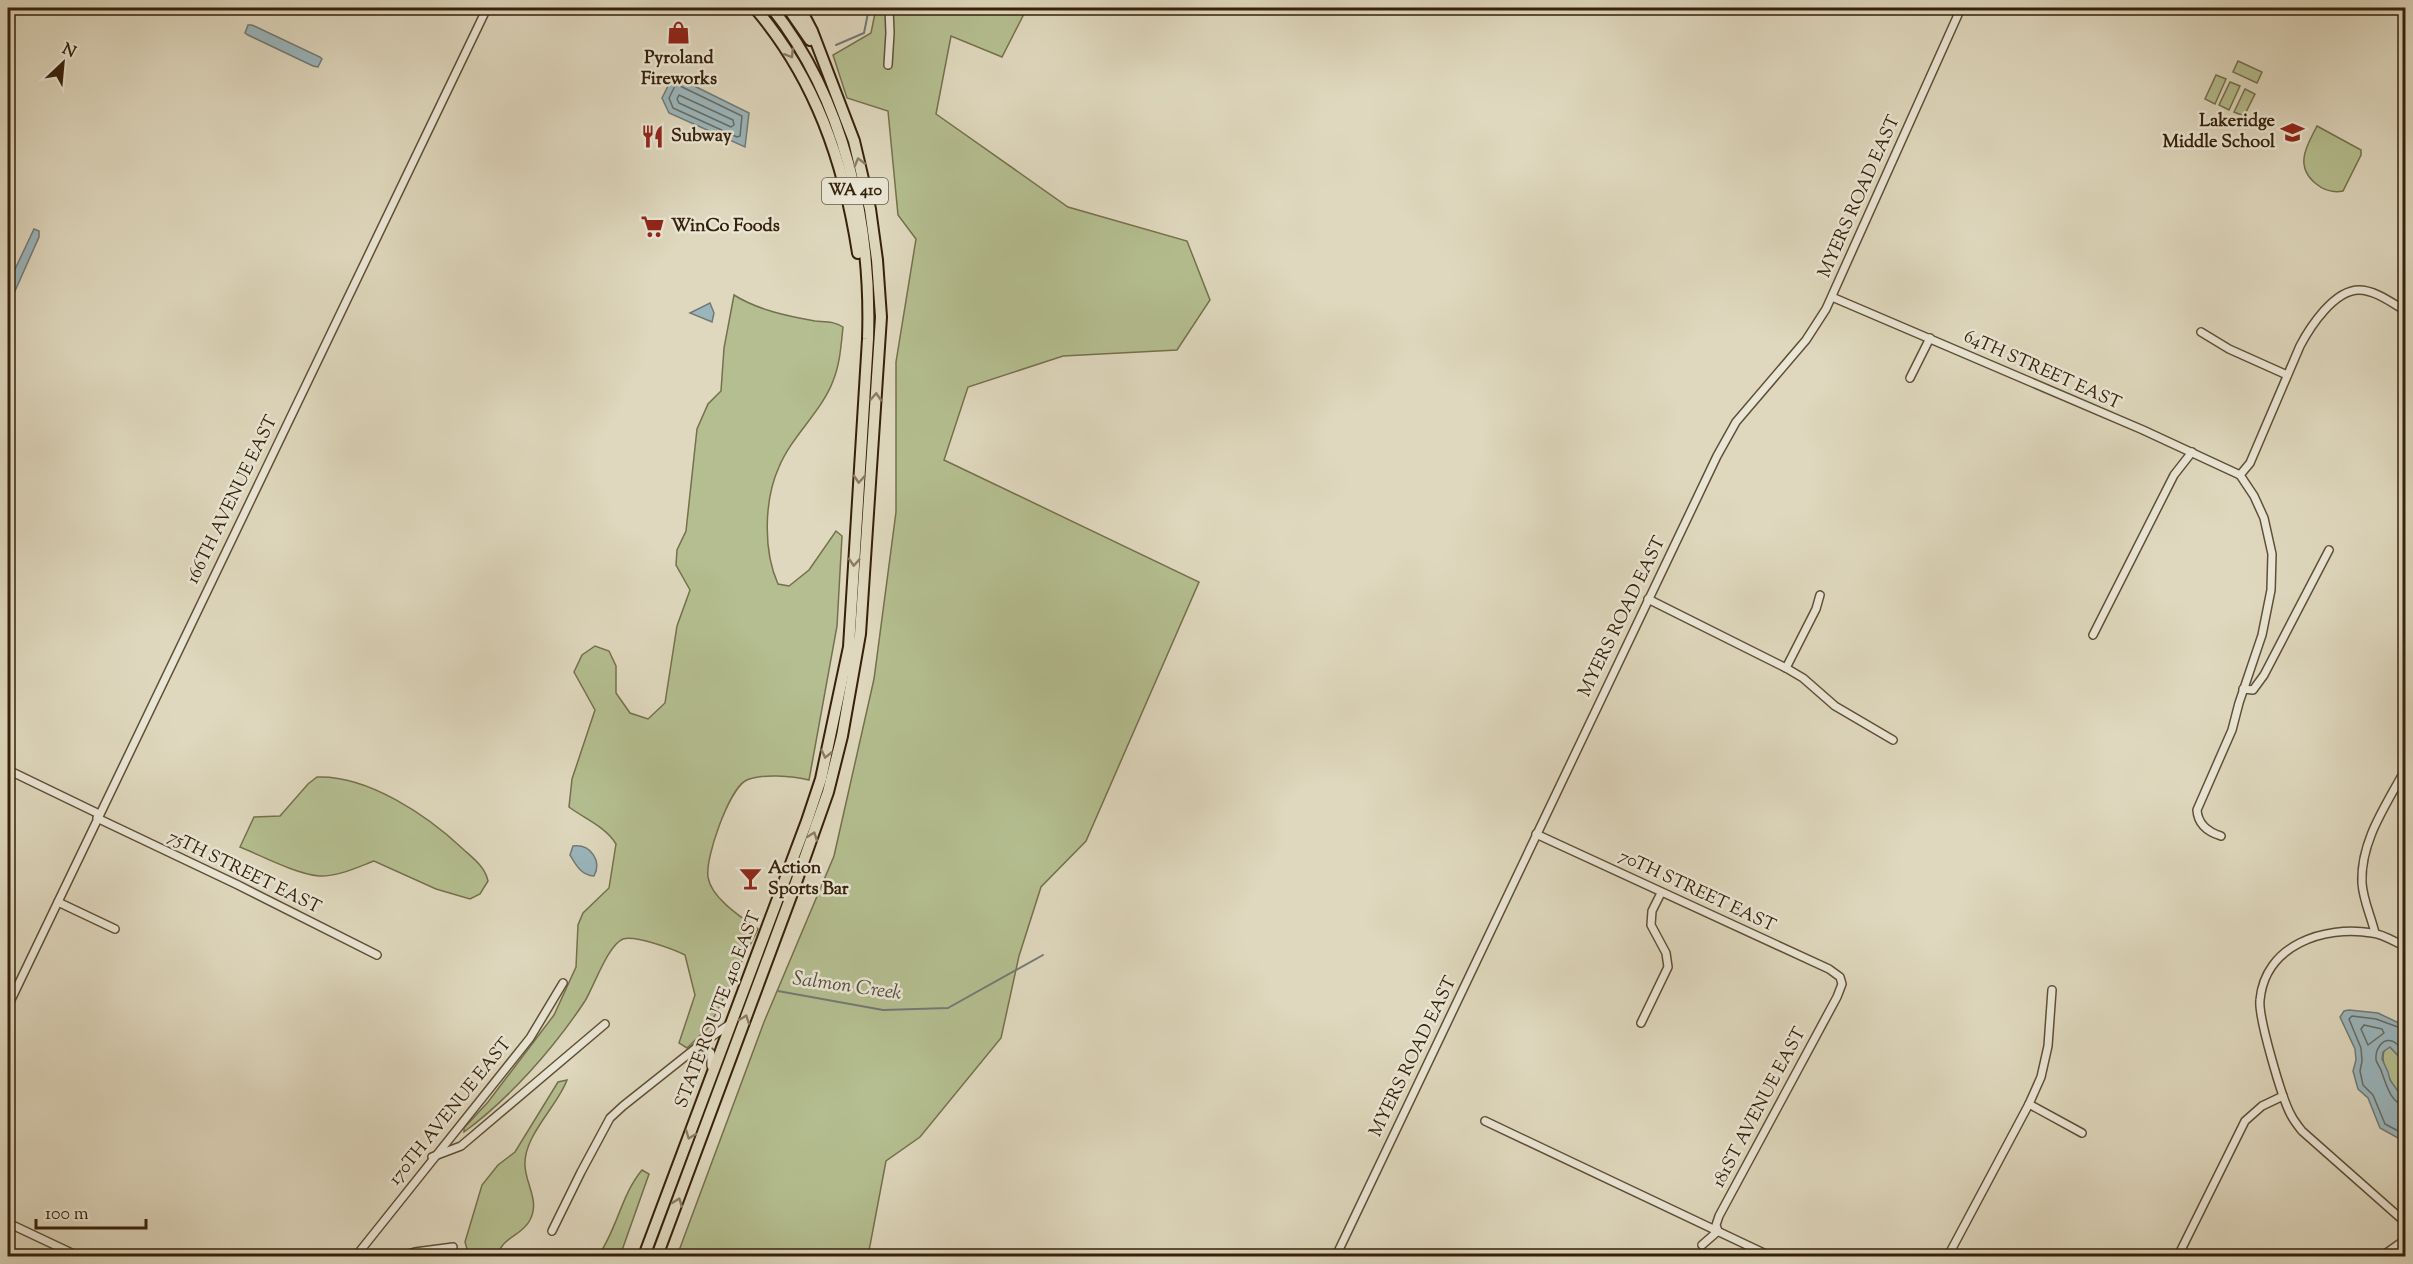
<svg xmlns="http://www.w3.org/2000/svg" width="2413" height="1264" font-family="'Sorts Mill Goudy',serif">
  <rect width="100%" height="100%" fill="#dfd8be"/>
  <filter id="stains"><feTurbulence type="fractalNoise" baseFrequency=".00333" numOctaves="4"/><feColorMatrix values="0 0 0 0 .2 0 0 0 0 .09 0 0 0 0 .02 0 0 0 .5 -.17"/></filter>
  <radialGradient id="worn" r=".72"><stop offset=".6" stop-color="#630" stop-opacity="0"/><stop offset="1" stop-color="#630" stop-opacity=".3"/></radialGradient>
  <g fill="#b4be90" stroke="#75704c" stroke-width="1.5">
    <path d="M876 8H1027L1002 57 951 36 936 114 1068 207 1187 241 1210 300 1177 350 1063 356 968 387 944 460 1199 582 1086 841 1041 887 1019 956 1001 1038 920 1137 886 1161 868 1256H677L764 1022 834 856 874 679 896 512V362L916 239 898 215 888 111 847 98 833 55 871 33Z"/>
    <path d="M2238 61 2262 72 2257 83 2233 72Z"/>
    <path d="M2216 75 2226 79 2215 104 2205 99Z"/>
    <path d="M2230 82 2240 86 2229 110 2219 105Z"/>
    <path d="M2245 89 2255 94 2244 116 2234 112Z"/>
    <path d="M2317 126 2361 150V155L2343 191C2324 195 2302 178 2304 158 2305 147 2312 136 2317 126Z"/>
    <path d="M734 295C758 310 787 316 815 321 825 322 834 321 843 327 841 346 840 364 833 381 822 411 791 437 779 467 764 500 763 551 778 584L789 586 809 570 836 531 842 536 837 626 809 780C794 776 759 773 745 781 729 791 705 857 708 877 711 898 742 918 758 929L709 1027 687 1048 679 1043 695 995 685 955C673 949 635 935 623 939 608 945 594 986 585 1001 554 1048 509 1099 464 1132V1128L488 1102 554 1015 576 967 578 925 583 913 609 888 616 844C606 827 585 819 569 807L572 779 595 710 574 672 582 655 595 646 609 651 616 666V693L630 713 648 719 665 703 677 626 690 590 676 565 677 550 686 531 697 429 708 404 721 391 724 348Z"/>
    <path d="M317 777C368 775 428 816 463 849 474 859 485 867 488 881L480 894 470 899 436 889 374 861C358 867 337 877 319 876 296 874 262 856 240 847L254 817 280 816 308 784Z"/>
    <path d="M2390 1047 2405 1063V1101C2395 1092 2376 1060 2386 1048Z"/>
    <path d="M567 1080C557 1107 523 1136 525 1166 526 1185 540 1201 530 1220 522 1236 503 1236 497 1256H469L465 1242 482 1185 498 1165 515 1152 558 1082Z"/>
    <path d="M642 1170 649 1174 620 1256H598C617 1230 621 1195 642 1170Z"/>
  </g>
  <g fill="#9ab6bd" stroke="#727a75" stroke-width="1.5">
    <path d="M248 25H252L320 57 322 59 318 67 313 66 248 35 245 33Z"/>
    <path d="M676 77 749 113 745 147 669 113 662 98 671 80Z"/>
    <path d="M34 229 39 231V237L15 291 9 295 8 284Z"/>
    <path d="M710 303 714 313 712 322 690 313Z"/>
    <path d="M573 846C591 844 602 861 594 876 581 875 576 865 570 855Z"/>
    <path d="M2349 1010 2378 1013 2405 1026V1063L2390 1047 2383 1052 2382 1059 2388 1072 2390 1080 2405 1101V1142L2380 1128 2368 1098 2358 1089 2353 1071 2356 1060 2355 1049 2340 1017 2344 1011Z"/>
  </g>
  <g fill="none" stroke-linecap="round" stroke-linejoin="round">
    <g stroke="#686c63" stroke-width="1.5">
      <path d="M678 85 742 116 740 136 737 137 673 108 669 98 675 86Z"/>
      <path d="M679 95 733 120 734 125 731 127 679 103 677 99Z"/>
      <path d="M2364 1025 2382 1029 2384 1033 2368 1045 2361 1029Z"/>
      <path d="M2406 1030 2376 1019 2352 1016 2349 1019 2361 1048 2362 1061 2360 1071 2363 1085 2373 1095 2385 1124 2406 1135"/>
      <path d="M2406 1054C2402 1050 2398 1043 2392 1041 2381 1038 2375 1051 2376 1060 2377 1064 2381 1068 2382 1073 2386 1084 2391 1104 2406 1106"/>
    </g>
    <g stroke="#727a75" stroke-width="2">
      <path d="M836 45 864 33 869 8"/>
      <path d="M778 991 883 1010 948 1008 1043 955"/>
    </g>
    <defs>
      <g id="minor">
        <path d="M888 65 890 33 889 8"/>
        <path d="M1832 297 2143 430 2240 475 2254 496 2264 518 2272 554 2271 590 2262 635 2239 703 2232 730 2197 810C2198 825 2208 832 2221 836"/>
        <path d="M2201 332 2229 349 2287 375"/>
        <path d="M1910 378 1930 338"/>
        <path d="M2240 475 2250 463 2300 346C2310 327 2334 290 2359 290 2375 290 2392 303 2406 311"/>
        <path d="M1648 599 1786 668 1803 678 1835 706 1893 740"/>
        <path d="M2093 635 2174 475 2192 452"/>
        <path d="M1786 668 1816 609 1820 595"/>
        <path d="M2243 689 2253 690 2264 675 2329 550"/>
        <path d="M8 770 99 814"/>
        <path d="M97 818 238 885 377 955"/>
        <path d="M1536 834 1829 969 1840 977 1842 984 1837 997 1719 1216 1716 1225 1718 1231"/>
        <path d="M58 902 115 929"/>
        <path d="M2375 933C2371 916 2363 900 2362 883 2360 841 2387 804 2406 768"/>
        <path d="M2406 947C2395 942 2383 934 2372 933 2324 925 2265 945 2260 1000 2258 1017 2282 1099 2291 1115 2294 1121 2298 1126 2302 1131L2406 1223"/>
        <path d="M8 1006 487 8"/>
        <path d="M1641 1023 1668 967 1666 953 1651 925 1652 911 1661 893"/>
        <path d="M711 1066V1053L701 1044 730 1024"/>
        <path d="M2029 1104 2082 1133"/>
        <path d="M1485 1121 1770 1256"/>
        <path d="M432 1157 461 1146 605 1024"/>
        <path d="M8 1223 78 1256"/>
        <path d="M552 1231 581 1172 610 1118 623 1106 701 1044"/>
        <path d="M1702 1245 1718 1231"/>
        <path d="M356 1256 530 1038 563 983"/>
        <path d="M402 1256 415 1252 453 1247"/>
        <path d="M1336 1256 1717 456 1736 422 1806 340 1826 309 1961 8"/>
        <path d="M1948 1256 2029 1104 2041 1077 2048 1046 2052 990"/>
        <path d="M2178 1256 2245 1121 2262 1106 2283 1096"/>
        <path d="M2382 1256 2406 1239"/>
      </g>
      <g id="highway">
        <path d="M755 8C815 78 844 162 858 253"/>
        <path d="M788 8 810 40"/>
        <path d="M644 1256 807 821 821 779 849 647 868 339C872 223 844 99 772 8"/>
        <path d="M657 1256 794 888 828 792 842 736 860 634 881 317 877 260 870 209 854 141 812 31 800 8"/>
      </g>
    </defs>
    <use href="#minor" stroke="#604f36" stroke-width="10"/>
    <use href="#highway" stroke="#362109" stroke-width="14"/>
    <use href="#minor" stroke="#eae6d5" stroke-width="7"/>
    <use href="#highway" stroke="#dfd8be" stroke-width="10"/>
  </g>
  <defs><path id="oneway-chevron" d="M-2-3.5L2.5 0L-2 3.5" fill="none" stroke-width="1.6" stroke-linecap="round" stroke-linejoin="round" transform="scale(1.5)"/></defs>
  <g stroke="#8a7c64">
    <use href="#oneway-chevron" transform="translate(790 54) rotate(58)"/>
    <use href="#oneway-chevron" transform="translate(859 162) rotate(-105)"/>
    <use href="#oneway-chevron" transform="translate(876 397) rotate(-87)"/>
    <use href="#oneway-chevron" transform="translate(859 479) rotate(94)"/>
    <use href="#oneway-chevron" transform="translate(854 562) rotate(94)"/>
    <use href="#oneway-chevron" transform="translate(826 754) rotate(103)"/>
    <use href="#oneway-chevron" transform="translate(813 836) rotate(-70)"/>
    <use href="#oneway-chevron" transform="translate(745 1019) rotate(-70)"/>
    <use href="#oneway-chevron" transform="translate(690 1135) rotate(111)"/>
    <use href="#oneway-chevron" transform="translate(678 1202) rotate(-69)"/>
  </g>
  <defs>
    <symbol id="shop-bare" viewBox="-9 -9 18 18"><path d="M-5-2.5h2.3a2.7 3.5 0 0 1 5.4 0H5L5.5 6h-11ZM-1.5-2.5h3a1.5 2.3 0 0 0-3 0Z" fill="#8f2418" stroke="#eae6d5" stroke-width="2.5" paint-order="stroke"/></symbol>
    <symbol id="school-bare" viewBox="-9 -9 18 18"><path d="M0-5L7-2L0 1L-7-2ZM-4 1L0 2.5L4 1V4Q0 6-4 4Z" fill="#8f2418" stroke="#eae6d5" stroke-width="2.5" paint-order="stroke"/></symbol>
    <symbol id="restaurant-bare" viewBox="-9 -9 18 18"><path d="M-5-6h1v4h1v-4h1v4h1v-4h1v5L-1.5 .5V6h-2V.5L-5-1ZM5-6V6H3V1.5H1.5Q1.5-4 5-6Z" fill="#8f2418" stroke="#eae6d5" stroke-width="2.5" paint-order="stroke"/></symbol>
    <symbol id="supermarket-bare" viewBox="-9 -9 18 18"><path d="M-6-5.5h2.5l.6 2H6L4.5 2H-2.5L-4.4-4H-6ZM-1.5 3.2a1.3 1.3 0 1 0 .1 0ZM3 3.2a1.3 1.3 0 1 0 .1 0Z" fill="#8f2418" stroke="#eae6d5" stroke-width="2.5" paint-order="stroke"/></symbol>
    <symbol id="bar-bare" viewBox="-9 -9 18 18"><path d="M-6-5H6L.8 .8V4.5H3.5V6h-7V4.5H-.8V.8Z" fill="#8f2418" stroke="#eae6d5" stroke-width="2.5" paint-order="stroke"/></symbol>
  </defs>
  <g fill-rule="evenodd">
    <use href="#shop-bare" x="662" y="16" width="33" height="33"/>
    <use href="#school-bare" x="2276" y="116" width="33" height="33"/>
    <use href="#restaurant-bare" x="636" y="120" width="33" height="33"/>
    <use href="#supermarket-bare" x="636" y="210" width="33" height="33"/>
    <use href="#bar-bare" x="734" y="862" width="33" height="33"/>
  </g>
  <g text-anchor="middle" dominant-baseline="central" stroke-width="5" stroke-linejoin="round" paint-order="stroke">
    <rect fill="#eae6d5" stroke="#6c5c46" stroke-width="1.5" x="822" y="178" width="66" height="26" rx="4.5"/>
    <g font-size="16" font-weight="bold" fill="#362109">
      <text x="855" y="191">WA 410</text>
    </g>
    <g font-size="18" font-weight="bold" fill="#362109" stroke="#eae6d5" text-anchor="start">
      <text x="679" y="59" text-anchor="middle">Pyroland<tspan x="679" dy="21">Fireworks</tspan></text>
      <text x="2275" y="122" text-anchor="end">Lakeridge<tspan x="2275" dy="21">Middle School</tspan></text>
      <text x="671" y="137">Subway</text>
      <text x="671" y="227">WinCo Foods</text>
      <text x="768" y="869">Action<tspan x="768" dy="21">Sports Bar</tspan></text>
    </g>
    <g font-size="18" fill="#362109" stroke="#eae6d5">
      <text transform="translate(1860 197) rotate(-66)">MYERS ROAD EAST</text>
      <text transform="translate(2042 371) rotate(24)">64TH STREET EAST</text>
      <text transform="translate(233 500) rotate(-64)">166TH AVENUE EAST</text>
      <text transform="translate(1623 617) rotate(-64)">MYERS ROAD EAST</text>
      <text transform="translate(244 873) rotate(26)">75TH STREET EAST</text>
      <text transform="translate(1697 892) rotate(25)">70TH STREET EAST</text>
      <text transform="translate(719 1010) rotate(-69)">STATE ROUTE 410 EAST</text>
      <text transform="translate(1414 1057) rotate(-64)">MYERS ROAD EAST</text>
      <text transform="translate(1760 1108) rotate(-62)">181ST AVENUE EAST</text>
      <text transform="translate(451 1112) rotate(-51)">170TH AVENUE EAST</text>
    </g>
    <g font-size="20" font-style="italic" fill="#544e3f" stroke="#eae6d5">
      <text transform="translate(847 987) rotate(8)">Salmon Creek</text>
    </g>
  </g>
  <rect width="2413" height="1264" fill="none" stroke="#dfd8be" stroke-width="30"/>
  <rect x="9" y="9" width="2395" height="1246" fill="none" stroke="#362109" stroke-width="3"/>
  <rect x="15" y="15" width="2383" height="1234" fill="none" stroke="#362109" stroke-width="1.5"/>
  <g transform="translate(63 63) rotate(26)" stroke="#eae6d5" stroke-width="4.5" paint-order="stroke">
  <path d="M0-4.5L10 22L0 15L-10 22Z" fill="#362109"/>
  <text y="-9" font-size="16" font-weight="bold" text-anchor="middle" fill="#362109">N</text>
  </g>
  <path d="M36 1219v9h110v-9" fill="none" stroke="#362109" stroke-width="3"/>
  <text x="45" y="1219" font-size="18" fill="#362109" stroke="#eae6d5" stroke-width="4.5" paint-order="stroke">100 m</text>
  <rect width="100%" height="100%" filter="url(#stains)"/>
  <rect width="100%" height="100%" fill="url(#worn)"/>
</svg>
